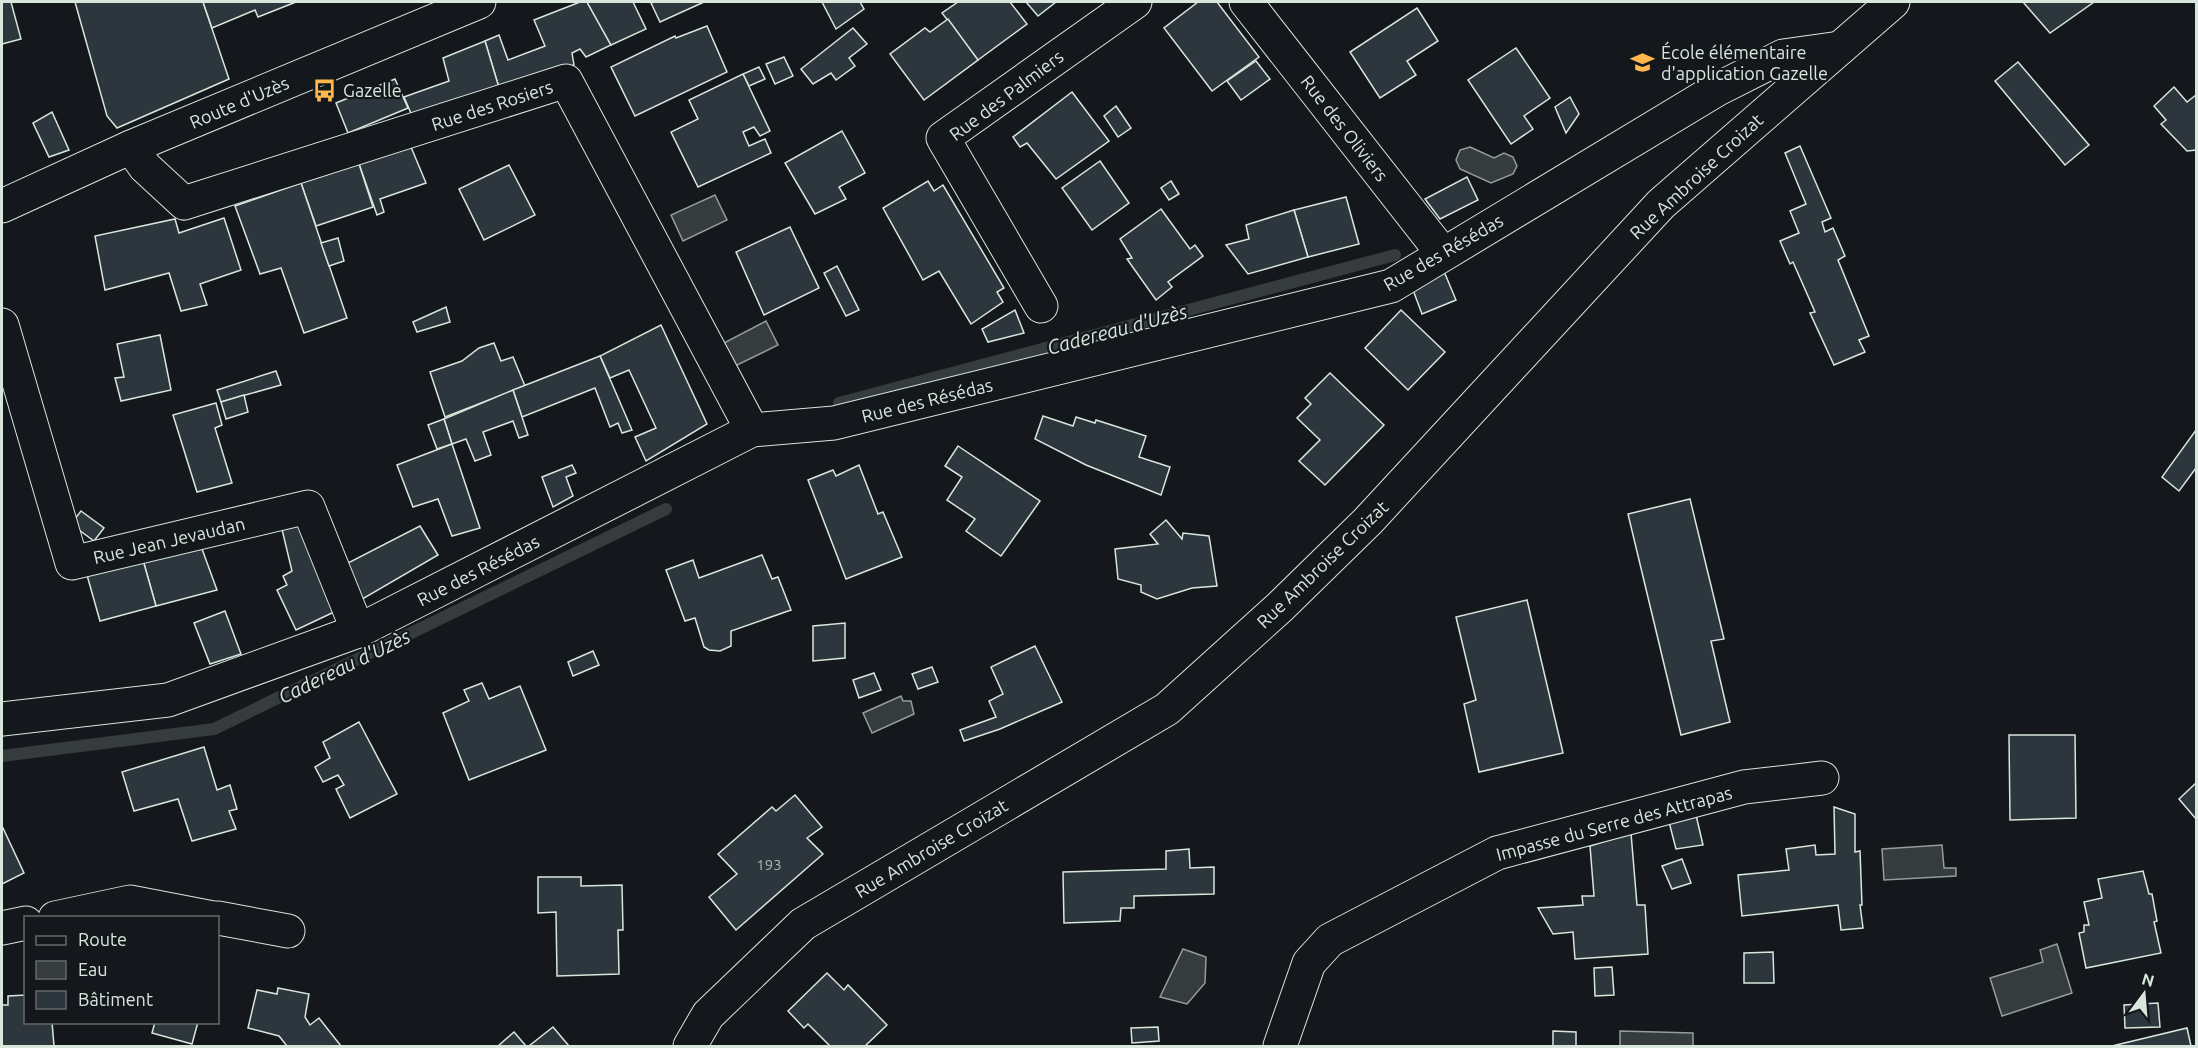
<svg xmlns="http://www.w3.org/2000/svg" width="2198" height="1048" font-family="Ubuntu,sans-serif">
  <rect width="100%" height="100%" fill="#14181c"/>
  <g fill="#363b3e" stroke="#939e99" stroke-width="1.5">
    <path d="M1470 147 1494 158 1504 153 1513 157 1517 166 1513 174 1491 183 1460 169 1456 160 1460 150Z"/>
    <path d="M715 195 727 220 683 241 671 215Z"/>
    <path d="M766 321 778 345 731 368 720 345Z"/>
    <path d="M901 696 903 701H911L914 714 872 733 863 713Z"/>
    <path d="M1942 845 1944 868H1956V876L1884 880 1882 849Z"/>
    <path d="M2057 944 2072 993 2002 1016 1990 978 2043 962 2040 950Z"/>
    <path d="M1183 949 1206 957 1205 983 1187 1004 1160 997Z"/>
    <path d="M1620 1031 1693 1033V1046H1620Z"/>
  </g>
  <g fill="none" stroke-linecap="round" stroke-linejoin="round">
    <g stroke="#363b3e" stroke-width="12">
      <path d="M839 403 1395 255"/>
      <path d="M2 756 214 729 666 509"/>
    </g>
  </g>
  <g fill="#2c363c" stroke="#d8e6dc" stroke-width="1.5">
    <path d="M2 2H11L21 39 2 44Z"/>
    <path d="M75 2H203L229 79 117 128 107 116Z"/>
    <path d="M203 2H296L258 17 255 10 212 28Z"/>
    <path d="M580 2H587L611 45 586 57 580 49 572 53 574 65 500 91 485 41 499 35 508 60 545 46 534 20Z"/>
    <path d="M587 2H633L646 29 611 45Z"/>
    <path d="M654 2H704L660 22 651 3Z"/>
    <path d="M822 2H860L864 9 836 29Z"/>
    <path d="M958 2H1010L1027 24 978 60 942 13Z"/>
    <path d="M1026 2H1056L1038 16Z"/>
    <path d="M1198 2H1217L1259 57 1212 91 1164 28Z"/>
    <path d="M2023 2H2094L2050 33Z"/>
    <path d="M1417 8 1438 41 1407 61 1416 75 1380 98 1350 52Z"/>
    <path d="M948 19 978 60 924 100 890 54 925 28 930 32Z"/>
    <path d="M707 26 727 72 635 116 611 67 675 36 676 38Z"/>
    <path d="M853 28 867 44 849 58 855 66 836 80 831 73 813 84 801 69Z"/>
    <path d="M485 41 500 91 413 118 404 97 449 81 443 58Z"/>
    <path d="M1516 48 1550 98 1524 116 1533 129 1511 144 1468 80Z"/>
    <path d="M784 57 793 76 775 84 766 64Z"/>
    <path d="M1256 61 1270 79 1241 100 1227 81Z"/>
    <path d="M2018 62 2089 145 2065 165 1995 81Z"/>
    <path d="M759 67 765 79 749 86 743 74Z"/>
    <path d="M743 74 770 131 760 136 754 127 743 132 749 146 765 139 771 153 698 187 671 132 698 119 689 100Z"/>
    <path d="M395 79 408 108 348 133 336 103Z"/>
    <path d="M2174 87 2187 102 2196 95V150L2187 151 2161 124 2166 120 2154 106Z"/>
    <path d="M1072 92 1109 141 1056 179 1027 143 1020 147 1013 137Z"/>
    <path d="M1570 97 1579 114 1566 133 1555 107Z"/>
    <path d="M1116 106 1131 128 1118 137 1104 116Z"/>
    <path d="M52 112 69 150 49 157 33 123Z"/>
    <path d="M842 131 865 173 839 187 846 199 815 214 785 163Z"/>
    <path d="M1800 146 1831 218 1822 222 1825 232 1833 228 1845 256 1838 260 1869 336 1859 340 1865 352 1834 365 1810 313 1815 312 1793 262 1790 264 1780 241 1799 233 1790 211 1806 204 1785 153Z"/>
    <path d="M411 147 426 183 380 199 384 212 377 215 359 164Z"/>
    <path d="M1100 161 1129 203 1092 230 1062 188Z"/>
    <path d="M359 164 373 207 316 226 301 183Z"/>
    <path d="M509 165 535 215 484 240 459 189Z"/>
    <path d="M1467 177 1478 200 1440 219 1425 199Z"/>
    <path d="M928 181 934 191 943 185 1004 288 997 292 1003 302 971 324 939 271 923 280 883 208Z"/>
    <path d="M1171 181 1179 194 1169 200 1161 188Z"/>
    <path d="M301 183 347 318 304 333 281 268 260 274 235 206Z"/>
    <path d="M1346 197 1359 244 1308 257 1294 210Z"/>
    <path d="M1161 209 1190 249 1195 245 1203 256 1168 282 1172 287 1156 300 1127 259 1132 258 1120 239Z"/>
    <path d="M1294 210 1308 257 1248 274 1226 245 1249 239 1246 225Z"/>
    <path d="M224 218 241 270 200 284 207 305 181 311 169 273 105 290 95 236 175 219 179 233Z"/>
    <path d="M790 227 819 288 764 315 736 252Z"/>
    <path d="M338 238 344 261 329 266 321 243Z"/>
    <path d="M837 266 859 310 846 316 824 273Z"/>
    <path d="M1443 269 1456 300 1422 314 1410 282Z"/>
    <path d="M446 307 450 322 417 332 413 322Z"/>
    <path d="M1015 310 1024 333 988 342 982 329Z"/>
    <path d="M1401 310 1445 352 1408 390 1365 348Z"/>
    <path d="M661 325 707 424 646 461 635 437 656 428 629 370 610 378 600 356Z"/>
    <path d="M160 335 171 390 121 401 115 378 124 377 117 344Z"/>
    <path d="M494 343 501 361 513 357 525 386 445 417 430 372 462 361 479 348Z"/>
    <path d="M600 356 632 430 622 433 618 423 610 427 595 388 522 417 513 390Z"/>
    <path d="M276 371 281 385 221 402 217 390Z"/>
    <path d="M1330 373 1384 425 1325 485 1299 461 1320 440 1297 418 1311 404 1305 398Z"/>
    <path d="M513 390 528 435 519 438 513 421 483 432 491 455 475 461 466 439 452 444 444 419Z"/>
    <path d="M244 395 248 412 226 419 221 402Z"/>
    <path d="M216 403 222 425 215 428 232 483 197 492 173 415Z"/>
    <path d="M1043 416 1073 426 1076 417 1095 423 1096 420 1146 436 1139 457 1170 467 1161 495 1086 465 1035 439Z"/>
    <path d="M444 419 452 444 437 449 428 425Z"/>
    <path d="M2196 430V468L2179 491 2162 477Z"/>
    <path d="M452 444 480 528 452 536 438 499 413 507 397 465Z"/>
    <path d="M958 446 1040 501 1001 556 966 531 975 519 947 500 962 477 945 466Z"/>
    <path d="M572 465 576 473 566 477 573 496 553 507 542 477Z"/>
    <path d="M859 465 878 514 883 512 902 557 846 579 808 480 833 470 836 476Z"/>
    <path d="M1690 499 1724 639 1711 641 1730 722 1681 735 1628 514Z"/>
    <path d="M81 511 104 528 94 541 71 524Z"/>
    <path d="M306 515 334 612 296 630 277 590 287 585 283 576 292 571 280 521Z"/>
    <path d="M1166 520 1182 539 1183 533 1209 536 1217 586 1192 588 1157 599 1141 592V585L1118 579 1115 549 1158 544 1150 534Z"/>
    <path d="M420 526 438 555 359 601 344 565Z"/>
    <path d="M198 538 217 590 156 606 141 553Z"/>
    <path d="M141 553 156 606 100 621 85 568Z"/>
    <path d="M762 555 772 579 778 577 791 610 731 631V646L720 651 709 650 704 647 695 618 685 621 666 570 693 560 699 578Z"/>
    <path d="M1527 600 1563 753 1479 772 1464 704 1476 700 1456 617Z"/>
    <path d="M225 611 241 654 210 664 194 623Z"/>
    <path d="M845 623V658L813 661V626Z"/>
    <path d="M1035 646 1062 702 1000 729 964 741 960 730 996 717 989 701 1003 694 991 667Z"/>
    <path d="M593 651 599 665 573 676 568 662Z"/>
    <path d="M932 667 938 682 918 689 912 674Z"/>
    <path d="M874 673 881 690 859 698 853 680Z"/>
    <path d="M482 683 489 699 520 686 546 750 469 780 443 713 469 701 464 690Z"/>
    <path d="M359 722 397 794 350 818 336 789 344 785 338 775 323 782 315 767 330 758 323 742Z"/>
    <path d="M2009 735H2075L2076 818 2010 820Z"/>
    <path d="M204 747 217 790 230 785 237 809 229 811 236 829 192 841 178 799 134 811 122 772Z"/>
    <path d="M2196 783V819L2179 799Z"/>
    <path d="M795 795 822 827 807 838 823 854 736 930 709 897 737 874 718 854 772 807 776 811Z"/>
    <path d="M1834 807 1855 814V852L1860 851 1862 905H1860L1863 928 1841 930 1838 905 1742 916 1738 875 1789 870 1786 849 1815 845 1816 855 1835 854Z"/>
    <path d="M1696 815 1703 845 1676 849 1669 822Z"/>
    <path d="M3 828 24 873 2 884V829Z"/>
    <path d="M1631 833 1637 905H1645L1648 954 1575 959 1573 932 1553 934 1538 908 1583 905 1582 896H1594L1590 846Z"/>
    <path d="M1189 849 1190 868 1214 867V894L1134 896V908H1121L1120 921 1064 923 1063 872 1166 869V851Z"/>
    <path d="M1682 859 1691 883 1672 889 1662 866Z"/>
    <path d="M2143 871 2149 894H2152L2157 921 2154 922 2161 953 2086 968 2079 933 2084 932V925H2089L2084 902 2102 898 2098 879Z"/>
    <path d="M538 877H581V886L622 885 623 930H618L619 974 557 976 556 912 538 913Z"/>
    <path d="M1773 952 1774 983H1744V953Z"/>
    <path d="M1612 967 1614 995 1595 996 1594 968Z"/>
    <path d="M827 973 844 990 848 985 887 1025 865 1046H830L808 1024 804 1028 788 1011Z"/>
    <path d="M278 988 309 994 305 1017 310 1025 319 1018 341 1046H287L279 1036 248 1028 257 990 277 994Z"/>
    <path d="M26 995V1022H52L54 1046H2V1005H8V996Z"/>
    <path d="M2158 1003 2160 1027 2125 1028 2124 1005Z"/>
    <path d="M155 1022H198L192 1044 152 1033Z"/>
    <path d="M553 1027 569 1046H529Z"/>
    <path d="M1158 1027 1159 1041 1132 1043 1131 1028Z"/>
    <path d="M2187 1028 2191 1046H2112Z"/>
    <path d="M1553 1031 1576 1032V1046H1553Z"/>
    <path d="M514 1032 526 1046H498Z"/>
  </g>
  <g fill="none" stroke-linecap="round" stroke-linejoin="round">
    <defs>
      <g id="minor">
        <path d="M1246 2 1443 254"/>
        <path d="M131 147 145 167 184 203 566 81 752 430"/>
        <path d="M1041 306 943 138 1135 2"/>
        <path d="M2 325 72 563 308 507 358 631"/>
        <path d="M2 719 168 700 358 631 752 430 834 423 1391 286 1716 90 1783 56 1840 48"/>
        <path d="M55 918 130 902 213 918"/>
        <path d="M218 918 288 931"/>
        <path d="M2 928 26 923"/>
        <path d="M690 1046 708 1015 803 924 1167 709 1280 607 1368 521 1661 204 1893 2"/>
        <path d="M1280 1046 1309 963 1330 940 1497 853 1744 787 1822 778"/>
      </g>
      <path id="secondary" d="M2 206 131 147 479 2"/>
    </defs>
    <use href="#minor" stroke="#d8e6dc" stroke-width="35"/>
    <use href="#secondary" stroke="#d8e6dc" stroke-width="35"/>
    <use href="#minor" stroke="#14181c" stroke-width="33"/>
    <use href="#secondary" stroke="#14181c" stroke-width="33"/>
  </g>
  <defs>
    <symbol id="school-bare" viewBox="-9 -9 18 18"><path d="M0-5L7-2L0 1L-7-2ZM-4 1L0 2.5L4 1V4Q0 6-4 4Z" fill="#ffb74d" stroke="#14181c" stroke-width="2.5" paint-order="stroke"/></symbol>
    <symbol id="bus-bare" viewBox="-9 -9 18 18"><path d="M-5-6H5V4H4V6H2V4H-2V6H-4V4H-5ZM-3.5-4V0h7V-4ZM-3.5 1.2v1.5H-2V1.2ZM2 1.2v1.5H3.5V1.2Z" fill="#ffb74d" stroke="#14181c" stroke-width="2.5" paint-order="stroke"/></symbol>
  </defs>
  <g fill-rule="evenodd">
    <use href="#school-bare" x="1626" y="46" width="33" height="33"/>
    <use href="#bus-bare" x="308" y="74" width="33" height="33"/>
  </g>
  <g text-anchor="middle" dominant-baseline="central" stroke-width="4.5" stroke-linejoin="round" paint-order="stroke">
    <g font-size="15" fill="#adbab4">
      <text x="769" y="864">193</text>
    </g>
    <g font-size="18" fill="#d8e6dc" stroke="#14181c" text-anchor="start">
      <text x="1661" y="52">École élémentaire<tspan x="1661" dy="21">d'application Gazelle</tspan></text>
      <text x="343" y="90">Gazelle</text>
    </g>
    <g font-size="18" fill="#d8e6dc" stroke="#14181c">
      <text transform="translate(1006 95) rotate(-37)">Rue des Palmiers</text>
      <text transform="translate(239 102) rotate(-23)">Route d'Uzès</text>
      <text transform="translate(492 105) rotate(-18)">Rue des Rosiers</text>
      <text transform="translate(1345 128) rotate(52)">Rue des Oliviers</text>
      <text transform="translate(1696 176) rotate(-43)">Rue Ambroise Croizat</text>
      <text transform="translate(1443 252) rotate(-30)">Rue des Résédas</text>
      <text transform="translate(927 400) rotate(-14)">Rue des Résédas</text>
      <text transform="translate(169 540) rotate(-13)">Rue Jean Jevaudan</text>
      <text transform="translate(1322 564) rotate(-44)">Rue Ambroise Croizat</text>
      <text transform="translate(478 570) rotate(-27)">Rue des Résédas</text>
      <text transform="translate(1614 823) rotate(-15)">Impasse du Serre des Attrapas</text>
      <text transform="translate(931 848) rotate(-31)">Rue Ambroise Croizat</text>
    </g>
    <g font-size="20" font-style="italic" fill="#d8e6dc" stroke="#14181c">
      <text transform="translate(1117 329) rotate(-15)">Cadereau d'Uzès</text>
      <text transform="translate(344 666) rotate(-26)">Cadereau d'Uzès</text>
    </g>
  </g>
  <rect width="2198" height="1048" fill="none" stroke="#d8e6dc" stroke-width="6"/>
  <rect x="24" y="916" width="195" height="108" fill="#14181c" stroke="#626a69" stroke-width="1.5"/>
  <rect x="36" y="936" width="30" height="9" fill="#14181c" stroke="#626a69" stroke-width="1.5"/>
  <text x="78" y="946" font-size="18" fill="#d8e6dc">Route</text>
  <rect x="36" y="961" width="30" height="18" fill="#363b3e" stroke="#626a69" stroke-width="1.5"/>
  <text x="78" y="976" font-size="18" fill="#d8e6dc">Eau</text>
  <rect x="36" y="991" width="30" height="18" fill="#2c363c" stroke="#626a69" stroke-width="1.5"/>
  <text x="78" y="1006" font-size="18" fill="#d8e6dc">Bâtiment</text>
  <g transform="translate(2144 994) rotate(16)" stroke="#14181c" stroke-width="4.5" paint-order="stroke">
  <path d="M0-4.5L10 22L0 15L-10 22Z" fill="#d8e6dc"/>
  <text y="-9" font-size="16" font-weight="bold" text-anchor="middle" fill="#d8e6dc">N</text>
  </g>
</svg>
